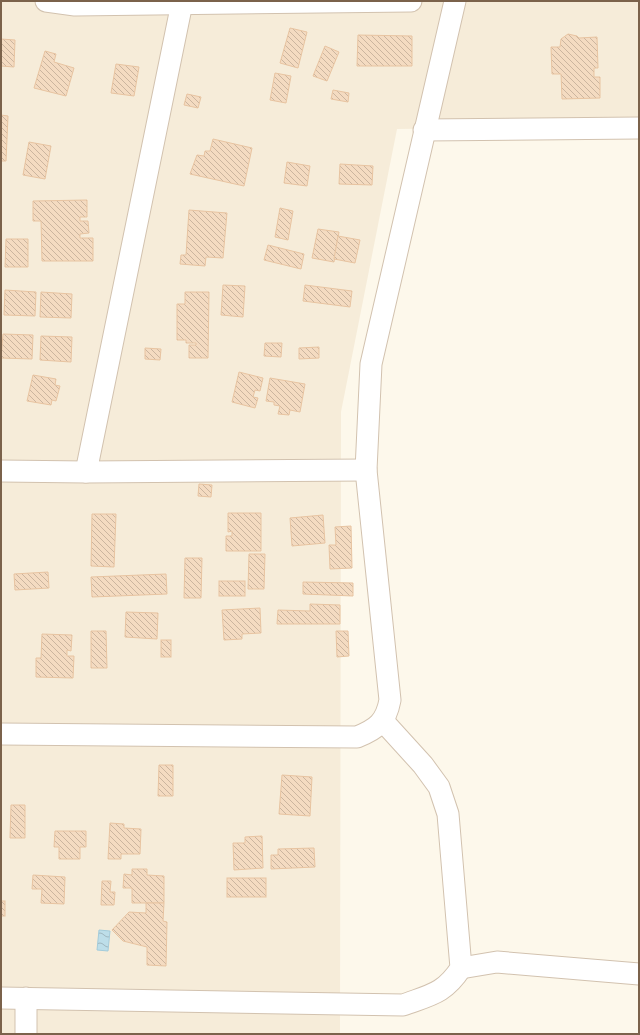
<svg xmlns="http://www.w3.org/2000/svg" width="640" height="1035" font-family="Roboto,sans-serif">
  <defs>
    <pattern id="water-waves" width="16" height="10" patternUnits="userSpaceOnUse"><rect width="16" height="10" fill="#bddee9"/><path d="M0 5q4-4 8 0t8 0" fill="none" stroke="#9fb7bf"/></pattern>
    <pattern id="building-back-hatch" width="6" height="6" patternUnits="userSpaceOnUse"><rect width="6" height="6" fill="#f4dbc1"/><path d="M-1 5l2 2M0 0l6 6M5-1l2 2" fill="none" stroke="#cbb59f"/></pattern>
  </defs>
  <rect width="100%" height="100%" fill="#fdf8eb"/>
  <path fill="#f6ecd9" d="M1 1H639V126L397 129 341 412 340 1034H1Z"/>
  <path fill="url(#water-waves)" stroke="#a3ccdb" d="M99 930 110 931 108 951 97 950Z"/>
  <g fill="url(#building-back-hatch)" stroke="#e8c4a1">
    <path d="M290 28 307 32 298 68 280 63Z"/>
    <path d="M568 34 577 36 579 38 597 37 598 68H594V77H600V98L562 99 561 74H552L551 47H560L561 39Z"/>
    <path d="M358 35 412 36V66H357Z"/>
    <path d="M1 39 15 40 14 67 1 66Z"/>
    <path d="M325 46 339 52 327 81 313 76Z"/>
    <path d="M45 51 56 54 54 62 74 68 66 96 34 88Z"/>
    <path d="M116 64 139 67 134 96 111 93Z"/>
    <path d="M275 73 291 76 286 103 270 100Z"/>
    <path d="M333 90 349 93 348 102 331 99Z"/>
    <path d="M187 94 201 97 198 108 184 105Z"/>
    <path d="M1 115 8 116 6 161H1Z"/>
    <path d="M213 139 252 148 244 186 190 174 197 155 204 156 205 151H210Z"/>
    <path d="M29 142 51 146 45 179 23 175Z"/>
    <path d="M287 162 310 166 307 186 284 183Z"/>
    <path d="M340 164 373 166 372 185 339 184Z"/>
    <path d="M87 200V217H80V221H88L89 233 80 234V238H93V261H42L41 221H33V201Z"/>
    <path d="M280 208 293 211 288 240 275 237Z"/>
    <path d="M189 210 227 213 223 258 206 257 205 266 180 264 181 255H186Z"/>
    <path d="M318 229 339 232 334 262 312 258Z"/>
    <path d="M338 236 360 240 355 263 334 259Z"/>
    <path d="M6 239H28V267H5Z"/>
    <path d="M268 245 304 254 301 269 264 260Z"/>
    <path d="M223 285 245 286 243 317 221 315Z"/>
    <path d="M305 285 352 291 350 307 303 301Z"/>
    <path d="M5 290 36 292 35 316 4 315Z"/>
    <path d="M41 292 72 294 71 318 40 317Z"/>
    <path d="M185 292H209L208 358H189V345H196V343H186V340H177V304H185Z"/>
    <path d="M3 334 33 335 32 359 1 358Z"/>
    <path d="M41 336 72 337 71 362 40 360Z"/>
    <path d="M265 343H282L281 357 264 356Z"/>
    <path d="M319 347V358L299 359V348Z"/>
    <path d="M145 348 161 349 160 360 145 359Z"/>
    <path d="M239 372 263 378 260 391 255 390 253 397 258 398 255 408 232 402Z"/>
    <path d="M33 375 56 379 55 385 60 386 56 401 52 400 51 405 27 401Z"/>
    <path d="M270 378 305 384 300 412 290 410 289 415 278 414 280 406 274 405V402L266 401Z"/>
    <path d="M199 484 212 485 211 497 198 496Z"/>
    <path d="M228 513H261V551H226V536H232V531L228 532Z"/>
    <path d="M92 514H116L114 567 91 566Z"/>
    <path d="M323 515 325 543 292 546 290 518Z"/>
    <path d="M351 526 352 568 330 569 329 545H336L335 527Z"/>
    <path d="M249 554H265L264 589H248Z"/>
    <path d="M185 558H202L201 598H184Z"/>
    <path d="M48 572 49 588 15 590 14 574Z"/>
    <path d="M166 574 167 594 92 597 91 577Z"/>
    <rect x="219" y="581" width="26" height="15"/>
    <path d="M303 582 353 583V596L303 594Z"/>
    <path d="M310 604 340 605V624H277L278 610 310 611Z"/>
    <path d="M260 608 261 633 242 634V639L224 640 222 610Z"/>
    <path d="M126 612 158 613 157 639 125 637Z"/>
    <path d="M91 631H106L107 668H91Z"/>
    <path d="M336 631H348L349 656 337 657Z"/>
    <path d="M42 634 72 635 71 651 67 650V656H74L73 678 36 677V658H41Z"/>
    <rect x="161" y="640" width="10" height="17"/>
    <path d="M159 765H173V796H158Z"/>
    <path d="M282 775 312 777 310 816 279 814Z"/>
    <path d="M11 805H25V838H10Z"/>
    <path d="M110 823 124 824V828L141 829 140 854H121V859H108Z"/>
    <path d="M55 831H86V847H80V859H59V847H54Z"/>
    <path d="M262 836 263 868 234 870 233 843H245V837Z"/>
    <path d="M314 848 315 867 271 869V855H278V849Z"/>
    <path d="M132 869H147V875L164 876V903H132V888H123L124 874 132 875Z"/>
    <path d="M33 875 65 877 64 904 41 903 42 889H32Z"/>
    <rect x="227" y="878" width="39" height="19"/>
    <path d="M102 881H111L110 892H115L114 905H101Z"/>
    <rect x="1" y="901" width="4" height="15"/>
    <path d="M146 903H164L163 921 167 922 166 966 147 965V947L123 941 112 930 129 912 146 913Z"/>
  </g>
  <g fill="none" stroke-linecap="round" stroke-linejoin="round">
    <defs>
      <g id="minor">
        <path d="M46 1 75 5 411 1"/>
        <path d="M182 3 86 472 366 470"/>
        <path d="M424 130 639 128"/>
        <path d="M1 471 86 472"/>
        <path d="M1 734 357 737C377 729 386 722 390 700L366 470 371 364 455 1"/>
        <path d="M461 968 497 962 639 974"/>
        <path d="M1 998 403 1005C430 995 444 994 461 968L448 814 439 787 423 765 383 721"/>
        <path d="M26 1034V998"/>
      </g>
    </defs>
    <use href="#minor" stroke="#d2c2af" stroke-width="23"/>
    <use href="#minor" stroke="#fff" stroke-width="21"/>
  </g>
  <rect width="640" height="1035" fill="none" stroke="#7b624b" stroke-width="4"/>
</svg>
